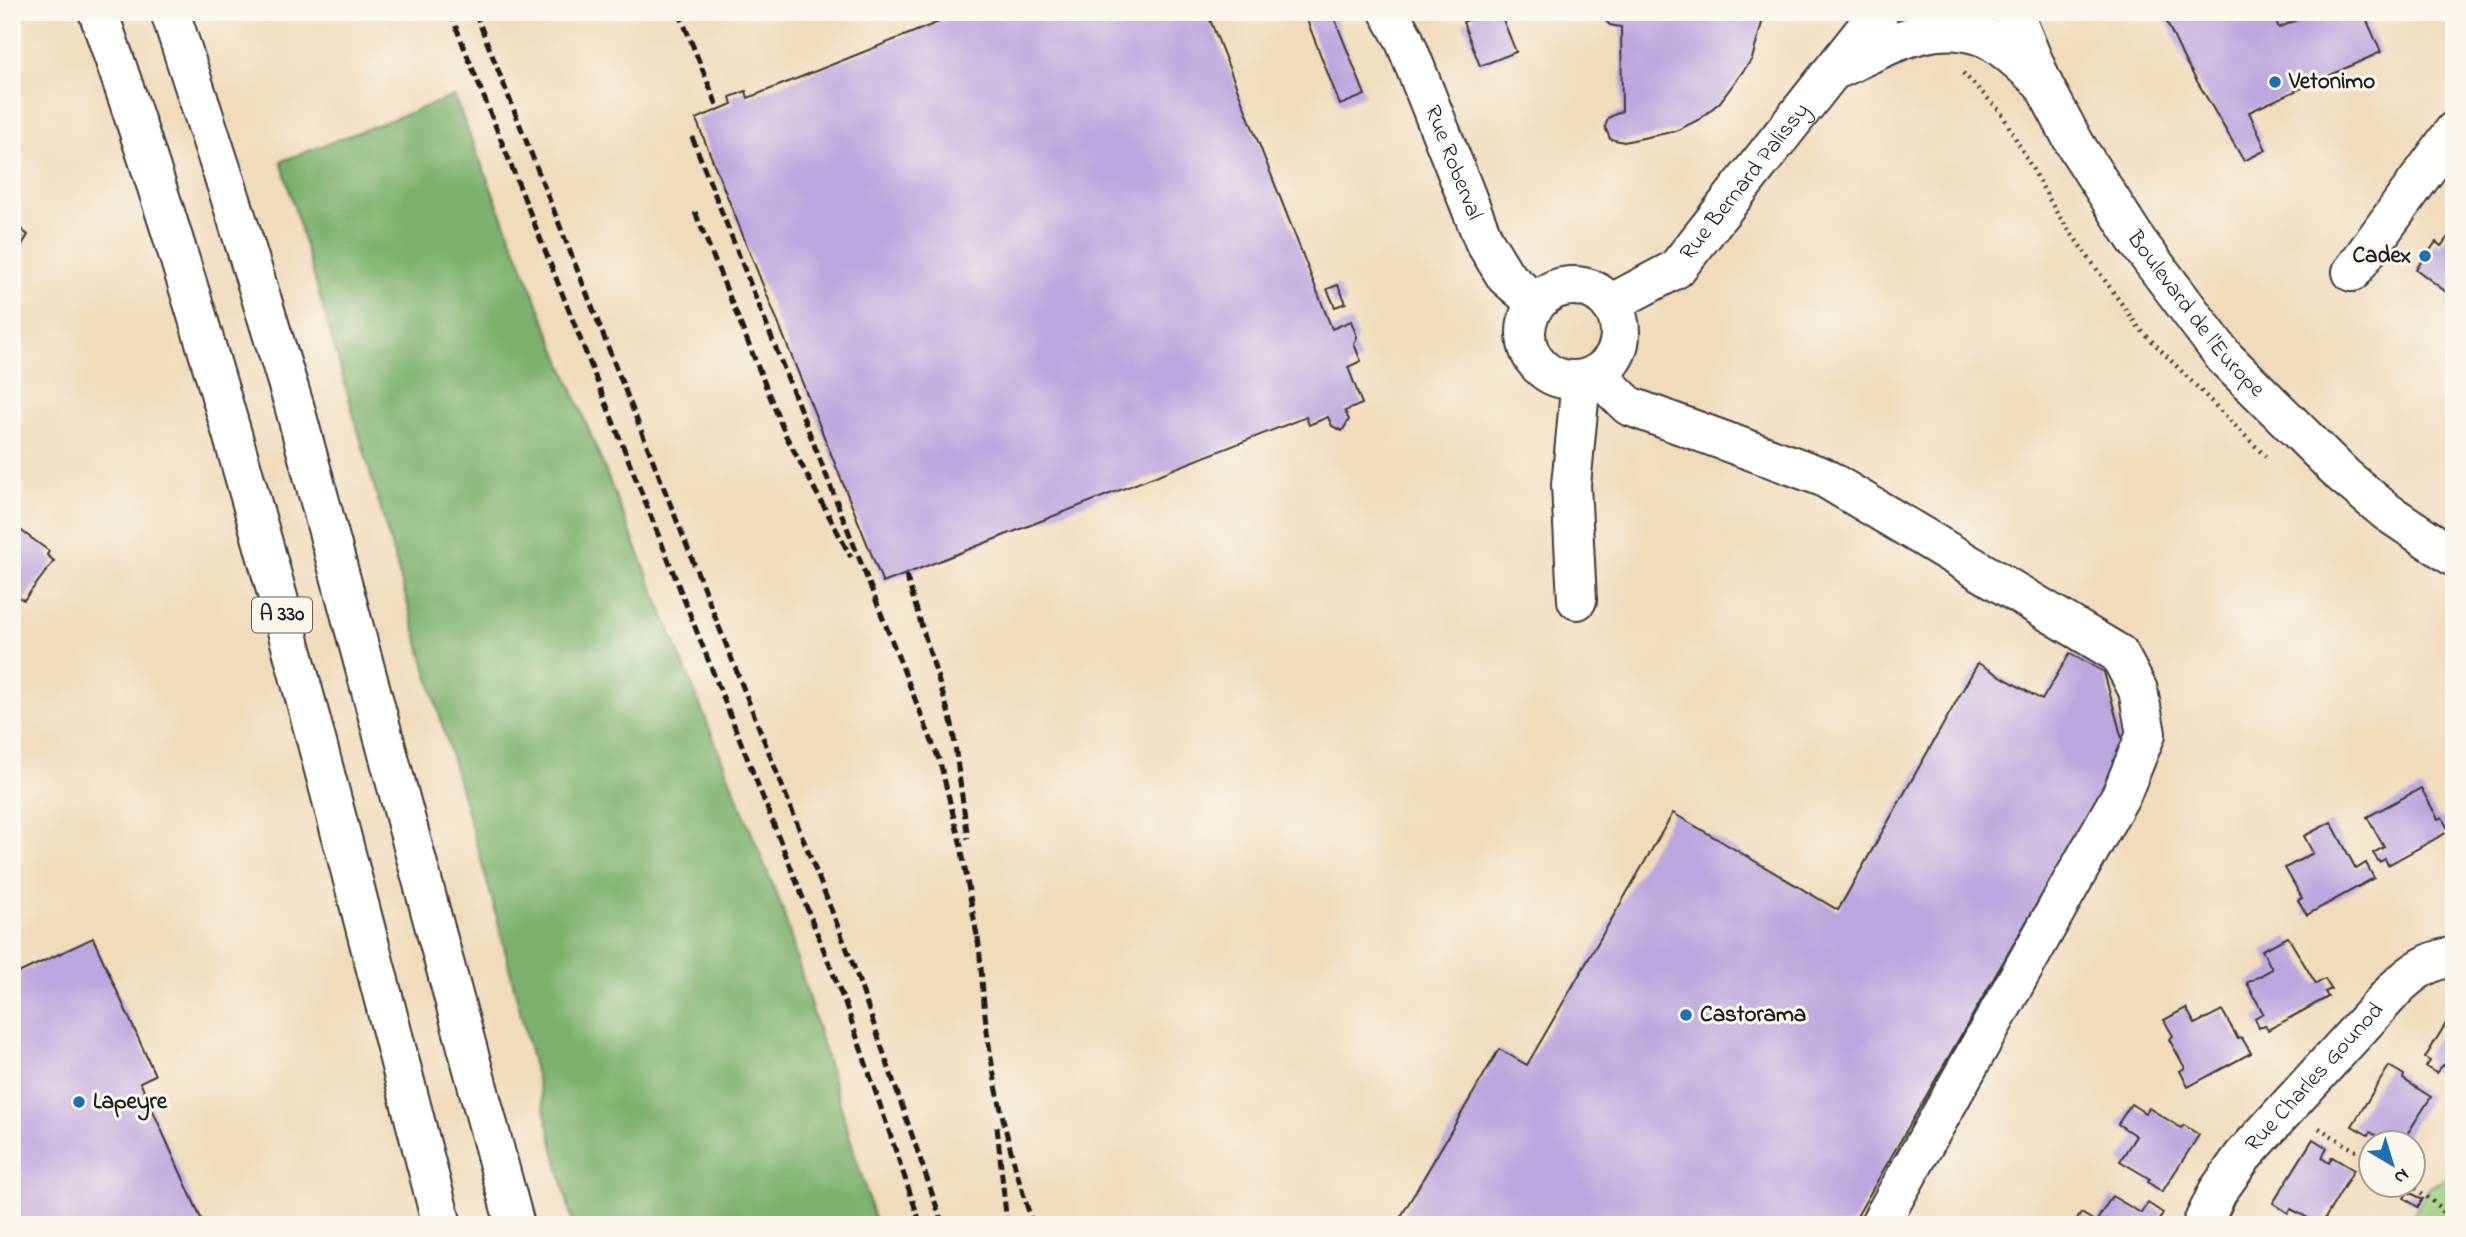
<svg xmlns="http://www.w3.org/2000/svg" width="2466" height="1237" font-family="'Indie Flower',sans-serif">
  <rect width="100%" height="100%" fill="#fbf7ec"/>
  <filter id="ink" filterUnits="userSpaceOnUse"><feTurbulence type="fractalNoise" baseFrequency=".0143" numOctaves="2"/><feDisplacementMap in="SourceGraphic" scale="14" xChannelSelector="R" yChannelSelector="G"/><feConvolveMatrix kernelMatrix="1 2 1 2 8 2 1 2 1" color-interpolation-filters="sRGB"/></filter>
  <filter id="wash" filterUnits="userSpaceOnUse"><feTurbulence type="fractalNoise" baseFrequency=".00686" numOctaves="4" result="noise"/><feDisplacementMap in="SourceGraphic" scale="28" xChannelSelector="R" yChannelSelector="G"/><feGaussianBlur stdDeviation="1.57" result="paint"/><feColorMatrix in="noise" values="0 0 0 0 0 0 0 0 0 0 0 0 0 0 0 0 0 1.4 0 .05"/><feComposite in="paint" operator="in"/></filter>
  <g filter="url(#wash)">
    <rect width="100%" height="100%" fill="#f0dbbb"/>
    <path fill="#9acd7d" stroke="#5b744c" stroke-width="2" d="M2454 1175V1225H2407L2429 1188Z"/>
    <path fill="#7bb06c" stroke="#4c6644" stroke-width="2" d="M454 96 782 908 876 1225H573L494 906 281 161Z"/>
    <g id="blocks">
      <g fill="#bba6dd">
        <path d="M964 12H1207L1332 329 1351 321 1357 337 1354 344 1361 361 1348 367 1362 404 1345 411 1349 420 1342 431 1332 426 1328 417 1309 425 1306 417 883 583 696 119 732 104 730 97 746 91 748 98Z"/>
        <path d="M1326 12H1332L1365 95 1340 105 1307 20Z"/>
        <path d="M1472 12H1500L1516 52 1480 66 1463 22 1474 18Z"/>
        <path d="M1597 12H1765L1752 59 1720 102 1700 119 1676 131 1624 142 1610 139 1605 127 1608 118 1622 111 1621 27 1610 25Z"/>
        <path d="M2162 12H2272L2279 28 2314 12H2363L2381 52 2249 112 2266 150 2244 161 2184 59Z"/>
        <path d="M12 222 28 235 20 248 12 242Z"/>
        <path d="M2454 229V298L2416 269 2436 242 2441 246Z"/>
        <path d="M1338 285 1346 303 1335 307 1327 289Z"/>
        <path d="M12 524 49 551 47 555 54 561 24 600 18 597 12 605Z"/>
        <path d="M2070 653 2104 672 2125 750 1852 1225H1396L1499 1049 1527 1065 1673 813 1838 910 1978 663 2042 700Z"/>
        <path d="M2421 788 2438 819 2442 817 2449 831 2388 865 2385 859 2379 862 2373 853 2384 847 2367 817Z"/>
        <path d="M2331 822 2356 869 2366 863 2374 878 2307 915 2298 900 2302 898 2285 868 2313 853 2304 836Z"/>
        <path d="M2288 937 2316 984 2325 979 2331 989 2325 992 2328 997 2297 1014 2268 1030 2265 1025 2259 1028 2255 1018 2263 1013 2247 983 2272 969 2262 950Z"/>
        <path d="M93 938 155 1075 140 1082 204 1225H12V976Z"/>
        <path d="M2186 1008 2195 1024 2222 1010 2238 1039 2242 1038 2251 1053 2188 1087 2180 1071 2185 1068 2169 1039 2173 1036 2164 1020Z"/>
        <path d="M2454 1010V1071L2443 1065 2436 1073 2426 1067 2430 1061 2425 1058Z"/>
        <path d="M2389 1066 2404 1075 2403 1079 2431 1097 2402 1142H2388L2370 1132 2368 1135 2352 1126Z"/>
        <path d="M2131 1104 2145 1113 2149 1108 2181 1128 2184 1125 2199 1135 2162 1192 2148 1182 2150 1179 2120 1161 2136 1136 2118 1124Z"/>
        <path d="M2313 1139 2327 1148 2322 1158 2329 1163 2332 1157 2354 1170 2321 1225 2291 1209 2288 1213 2273 1203Z"/>
        <path d="M2408 1192 2423 1199 2418 1207 2404 1198Z"/>
        <path d="M2112 1196 2141 1213 2148 1203 2163 1213 2156 1225H2074L2081 1213 2096 1222Z"/>
      </g>
    </g>
  </g>
  <g filter="url(#ink)">
    <use href="#blocks" fill-opacity="0" stroke="#3c3934" stroke-width="2"/>
    <g fill="none" stroke-linecap="round" stroke-linejoin="round">
      <defs>
        <g id="minor">
          <path id="s1" d="M1389 12 1404 39 1484 241 1506 277 1536 303"/>
          <path d="M1840 68C1885 47 1935 16 1986 38 2003 45 2027 70 2042 82"/>
          <path d="M2352 272 2454 131"/>
          <circle cx="1573" cy="333" r="47"/>
          <path id="s2" d="M1610 304 1676 269 1879 12"/>
          <path d="M1596 374 1629 406 1823 477 2119 654 2138 690 2146 734 2122 793 1879 1225"/>
          <path d="M1577 600 1571 485 1581 380"/>
          <path id="s3" d="M2202 1225 2218 1191 2243 1156 2397 987C2415 970 2429 961 2454 956"/>
        </g>
        <g id="major">
          <path id="s4" d="M2013 12 2042 82 2075 144 2137 241 2225 358 2344 476 2387 512 2454 557"/>
        </g>
        <g id="highway">
          <path d="M98 12C238 409 336 818 442 1225"/>
          <path d="M170 12 229 193 294 405 515 1225"/>
        </g>
      </defs>
      <use href="#minor" stroke="#3c3934" stroke-width="42"/>
      <use href="#major" stroke="#3c3934" stroke-width="42"/>
      <use href="#highway" stroke="#3c3934" stroke-width="42"/>
      <g stroke="#3c3934" stroke-width="4.5" stroke-dasharray="2 5" stroke-linecap="butt">
        <path d="M1963 73 2001 112 2058 215 2139 328 2266 457"/>
        <path d="M2319 1128 2372 1161"/>
        <path d="M2410 1184 2440 1207 2450 1225"/>
      </g>
      <use href="#minor" stroke="#fff" stroke-width="38"/>
      <use href="#major" stroke="#fff" stroke-width="38"/>
      <use href="#highway" stroke="#fff" stroke-width="38"/>
      <g stroke="#1c1c1c" stroke-width="5" stroke-dasharray="10 5" stroke-linecap="butt">
        <path d="M450 12 848 1011 921 1225"/>
        <path d="M475 12 854 967 943 1225"/>
        <path d="M679 12 719 110"/>
        <path d="M692 137 940 762 961 846 979 947"/>
        <path d="M695 212 786 436 851 557"/>
        <path d="M906 575 952 724 968 839"/>
        <path d="M978 937C982 971 983 1005 988 1038 997 1102 1013 1164 1033 1225"/>
        <path d="M997 1127 1007 1225"/>
      </g>
    </g>
  </g>
  <g fill="#1f6fb2" stroke="#fbf7ec" stroke-width="2.5">
    <circle cx="2275" cy="82" r="7"/>
    <circle cx="2425" cy="256" r="7"/>
    <circle cx="1686" cy="1015" r="7"/>
    <circle cx="79" cy="1102" r="7"/>
  </g>
  <g text-anchor="middle" dominant-baseline="central" stroke-width="6" stroke-linejoin="round" paint-order="stroke">
    <rect fill="#fbf7ec" stroke="#5f5e5a" stroke-width="2" x="252" y="597.5" width="60" height="35" rx="5"/>
    <g font-size="21" font-weight="bold" fill="#1c1c1c">
      <text x="282" y="615">A 330</text>
    </g>
    <g font-size="23" font-weight="bold" fill="#1c1c1c" stroke="#fbf7ec" text-anchor="start">
      <text x="2289" y="82">Vetonimo</text>
      <text x="2411" y="256" text-anchor="end">Cadex</text>
      <text x="1700" y="1015">Castorama</text>
      <text x="93" y="1102">Lapeyre</text>
    </g>
    <g font-size="23" fill="#1c1c1c" stroke="#fbf7ec">
      <text stroke="none"><textPath href="#s1" startOffset="164">Rue Roberval</textPath></text>
      <text stroke="none"><textPath href="#s2" startOffset="186">Rue Bernard Palissy</textPath></text>
      <text stroke="none"><textPath href="#s4" startOffset="355">Boulevard de l'Europe</textPath></text>
      <text stroke="none"><textPath href="#s3" startOffset="187">Rue Charles Gounod</textPath></text>
    </g>
  </g>
  <rect width="2466" height="1237" fill="none" stroke="#fbf7ec" stroke-width="42"/>
  <g transform="translate(2392 1164) rotate(142)"><circle r="33" fill="#fbf7ec" stroke="#a29f99" stroke-width="2"/>
  <path d="M0-5L12 26L0 18L-12 26Z" fill="#1f6fb2"/>
  <text y="-10" font-size="19" font-weight="bold" text-anchor="middle" fill="#1c1c1c">N</text>
  </g>
</svg>
